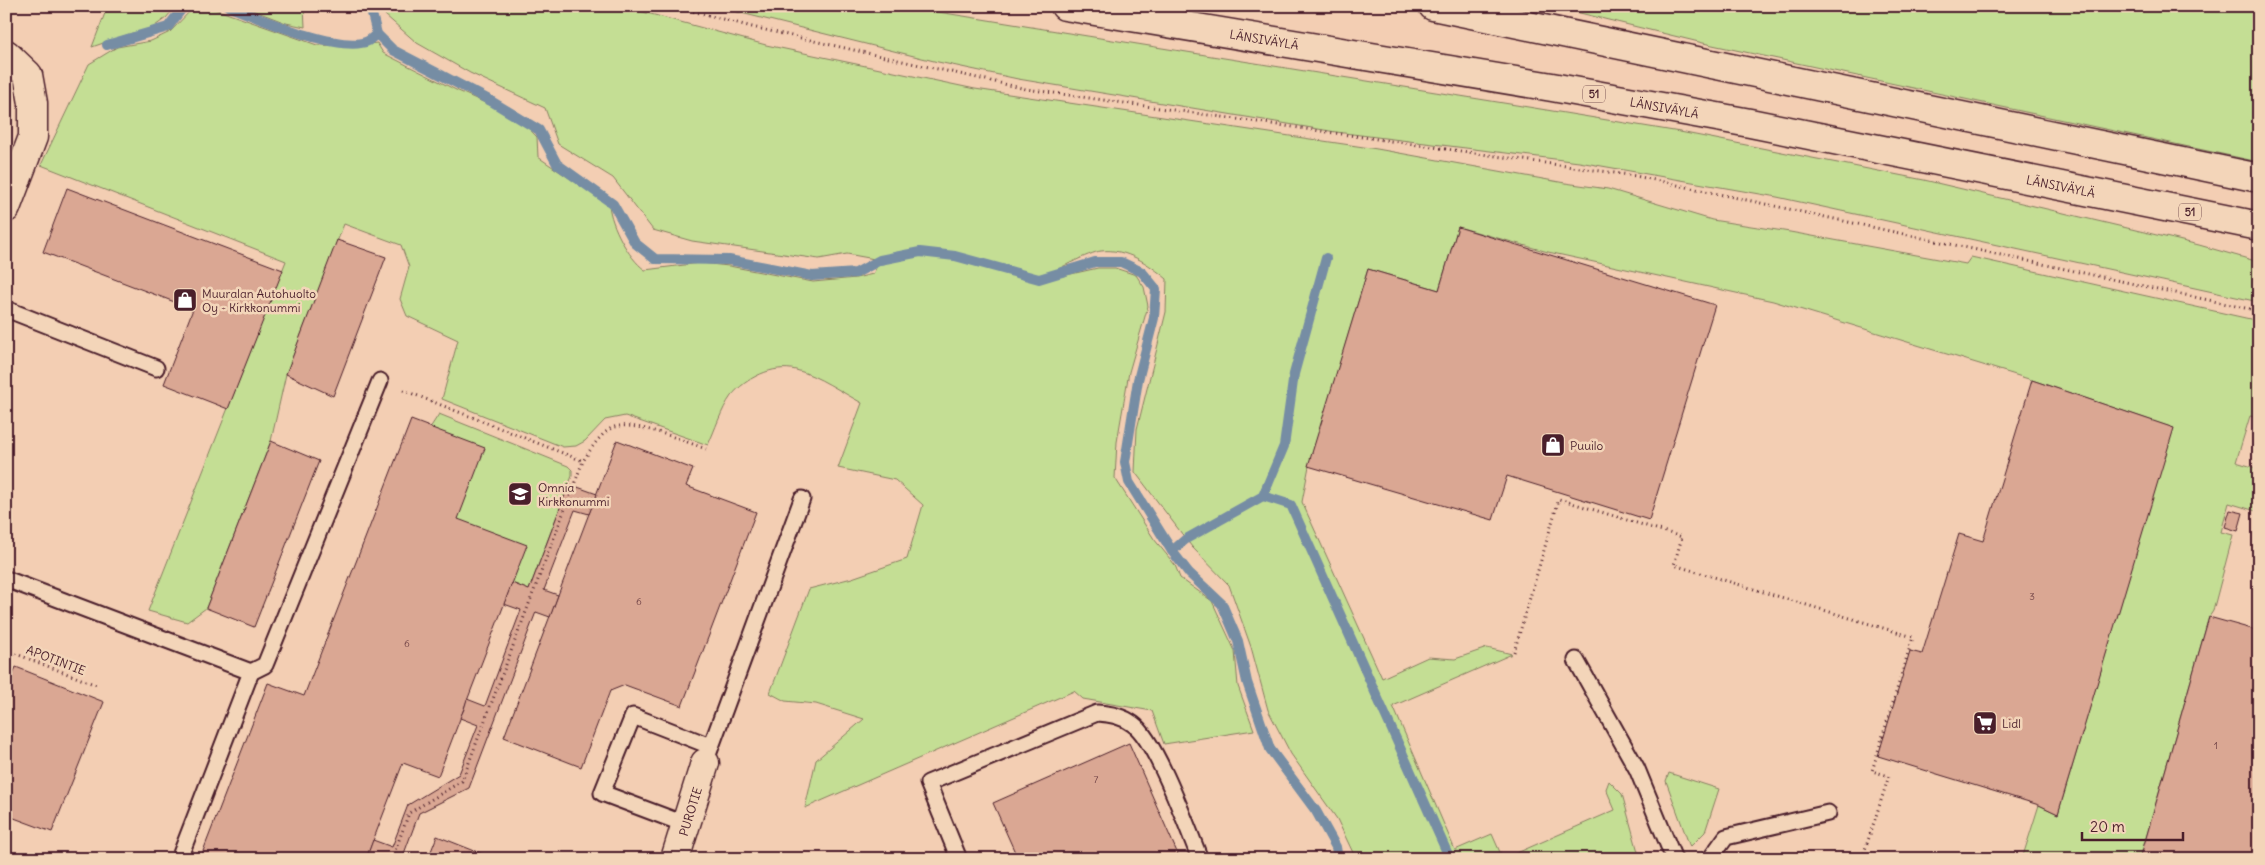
<svg xmlns="http://www.w3.org/2000/svg" width="2265" height="865" font-family="Delius,sans-serif">
  <rect width="100%" height="100%" fill="#f3ceb3"/>
  <filter id="ink" filterUnits="userSpaceOnUse"><feTurbulence type="fractalNoise" baseFrequency=".02" numOctaves="2"/><feDisplacementMap in="SourceGraphic" scale="10" xChannelSelector="R" yChannelSelector="G"/><feConvolveMatrix kernelMatrix="1 2 1 2 8 2 1 2 1" color-interpolation-filters="sRGB"/></filter>
  <g filter="url(#ink)">
    <g fill="#c4de94" stroke="#877e60">
      <path d="M105 6H176L166 18 148 31 132 33 92 47 107 8Z"/>
      <path d="M242 6H304L305 27 286 23Z"/>
      <path d="M385 6H621L766 45 975 89 1377 149 1565 183 1608 189 1712 220 1790 232 1966 264 1971 257 2259 321V418L2250 416 2236 462 2259 469V501L2256 511 2229 503 2221 532 2233 535 2213 611 2209 617 2140 859H2022L2039 805 2058 814 2173 428 2032 380 1773 301 1548 252 1458 227 1439 290 1368 269 1309 466 1302 502 1382 678 1428 657 1455 659 1487 648 1512 654 1393 706 1455 850 1492 834 1503 859H1356L1337 819 1291 754 1268 710 1251 647 1229 585 1192 547 1135 472 1137 429 1166 312 1167 279C1149 264 1126 248 1101 251 1090 252 1052 272 1041 278L1062 276 1098 268H1115L1136 275 1144 287 1148 306 1129 372 1117 442 1115 478 1154 539 1175 565 1180 578 1212 601 1235 651 1238 686 1254 730 1164 744 1152 711 1083 699 1074 691 805 808 816 760 864 719 816 704 785 701 770 693 809 589 852 578 907 559 923 505 895 480 838 468 862 403C841 392 819 376 796 370 773 364 746 378 731 396 721 410 715 430 708 445L625 416 605 420 585 441 576 446 563 447 442 399 458 340 407 316 400 299 409 267 401 245 344 224 286 374 271 441 206 608 187 622 148 611 286 261 41 165 89 64 117 47 151 41 170 32 193 8 209 7 317 45 349 46 377 43 383 53 456 90 519 118 537 137 538 157 609 205C611 225 628 258 645 270L700 263 729 266 813 282 856 278 873 274 880 260 847 254 819 259 692 241 653 230 613 178 558 144 545 108 470 73 417 43 385 15Z"/>
      <path d="M713 6H901L1516 105 1680 132 1924 180 2199 245 2259 262V302L1777 197 1579 162 1336 132 1018 79 938 62Z"/>
      <path d="M1551 6H2259V162L1703 43Z"/>
      <path d="M439 414 568 466 572 470V476L529 590 512 583 458 519 430 428Z"/>
      <path d="M1669 773 1719 789 1705 832 1690 847 1666 781Z"/>
      <path d="M1609 781 1622 794 1640 859H1503L1615 810 1606 789Z"/>
    </g>
    <g fill="none" stroke-linecap="round" stroke-linejoin="round">
      <g stroke="#768da4" stroke-width="10">
        <path d="M228 6C256 17 341 54 368 41 371 39 374 36 377 34"/>
        <path d="M370 6 377 34 393 50 491 101 539 130 557 164 613 204 635 243 655 259 729 260 812 276 856 273 880 260 920 252 955 256 1039 279 1095 262H1121L1142 272 1156 289 1154 318 1138 380 1125 462 1129 482 1172 551 1189 573 1222 604 1238 641 1247 682 1270 749 1316 811 1336 847 1338 859"/>
        <path d="M107 45 168 27 184 6"/>
        <path d="M1263 496 1291 505 1450 859"/>
        <path d="M1172 551 1186 539 1263 496 1284 446 1294 374 1326 258"/>
      </g>
    </g>
    <g fill="#daa793" stroke="#4a1f2b">
      <path d="M67 188 283 270 228 409 164 384 193 309 43 252Z"/>
      <path d="M1458 227 1715 305 1649 520 1507 476 1493 520 1308 466 1368 269 1439 290Z"/>
      <path d="M337 240 386 257 333 396 286 374Z"/>
      <path d="M2032 380 2174 428 2058 814 2039 805 1878 756 1910 651 1922 654 1959 534 1983 541Z"/>
      <path d="M411 420 485 448 458 519 527 545 438 776 403 763 366 859H200L268 683 304 696Z"/>
      <path d="M617 440 693 469 686 486 756 512 682 706 625 685 610 691 581 767 504 737Z"/>
      <path d="M271 441 319 461 254 627 206 608Z"/>
      <path d="M569 484 597 494 589 514 575 510 544 590 558 595 550 617 536 612 469 788 419 813 402 859H366L373 840 392 847 408 805 459 774 478 725 460 718 464 709 467 699 485 706 521 610 504 604 512 583 529 590Z"/>
      <path d="M2230 510 2243 513 2238 531 2225 527Z"/>
      <path d="M2209 617 2259 631V859H2140Z"/>
      <path d="M16 667 104 702 52 832 6 815V692Z"/>
      <path d="M1129 743 1180 859H1018L993 803Z"/>
      <path d="M437 836 495 859H428Z"/>
    </g>
    <g fill="none" stroke-linecap="round" stroke-linejoin="round">
      <defs>
        <g id="lane">
          <path d="M6 309 156 368"/>
          <path d="M6 579 251 672 179 859"/>
          <path d="M1576 660 1637 769 1674 859"/>
          <path d="M251 672 265 665 380 381"/>
          <path d="M705 763 802 499"/>
          <path d="M687 825 602 793 633 716 710 746"/>
          <path d="M959 859 928 783 1097 713C1111 714 1122 716 1133 724 1156 740 1188 829 1200 859"/>
          <path d="M1710 859 1726 837 1828 813"/>
        </g>
        <g id="street">
          <path d="M6 54 28 75 33 103V137L6 208"/>
          <path id="s1" d="M675 859 705 763"/>
        </g>
        <g id="primary">
          <path id="s2" d="M1065 6 1552 87 1750 123 2259 226"/>
          <path d="M1433 6 2259 178"/>
        </g>
      </defs>
      <use href="#lane" stroke="#4a1f2b" stroke-width="19"/>
      <use href="#street" stroke="#4a1f2b" stroke-width="31"/>
      <use href="#primary" stroke="#4a1f2b" stroke-width="31"/>
      <g stroke="#4a1f2b" stroke-width="3" stroke-dasharray="1 4" stroke-linecap="butt">
        <path d="M674 6 752 27 1026 89 1636 176 2259 311"/>
        <path d="M403 390 583 461"/>
        <path d="M6 650 99 686"/>
        <path d="M1514 652 1559 499 1682 537 1674 565 1913 637 1872 771 1889 776 1862 859"/>
        <path d="M392 859 409 813 462 781 583 461C591 449 598 437 610 429 627 417 687 442 706 449"/>
      </g>
      <use href="#lane" stroke="#f3d5b9" stroke-width="15"/>
      <use href="#street" stroke="#f3d5b9" stroke-width="28"/>
      <use href="#primary" stroke="#f3d5b9" stroke-width="28"/>
    </g>
  </g>
  <defs>
    <symbol id="shop-square" viewBox="-11 -11 22 22"><rect x="-9" y="-9" width="18" height="18" rx="4" fill="#4a1f2b" stroke="#f3d5b9"/><path d="M-5-2.5h2.3a2.7 3.5 0 0 1 5.4 0H5L5.5 6h-11ZM-1.5-2.5h3a1.5 2.3 0 0 0-3 0Z" fill="#fff"/></symbol>
    <symbol id="school-square" viewBox="-11 -11 22 22"><rect x="-9" y="-9" width="18" height="18" rx="4" fill="#4a1f2b" stroke="#f3d5b9"/><path d="M0-5L7-2L0 1L-7-2ZM-4 1L0 2.5L4 1V4Q0 6-4 4Z" fill="#fff"/></symbol>
    <symbol id="supermarket-square" viewBox="-11 -11 22 22"><rect x="-9" y="-9" width="18" height="18" rx="4" fill="#4a1f2b" stroke="#f3d5b9"/><path d="M-6-5.5h2.5l.6 2H6L4.5 2H-2.5L-4.4-4H-6ZM-1.5 3.2a1.3 1.3 0 1 0 .1 0ZM3 3.2a1.3 1.3 0 1 0 .1 0Z" fill="#fff"/></symbol>
  </defs>
  <g fill-rule="evenodd">
    <use href="#shop-square" x="171" y="286" width="28" height="28"/>
    <use href="#shop-square" x="1539" y="431" width="28" height="28"/>
    <use href="#school-square" x="506" y="480" width="28" height="28"/>
    <use href="#supermarket-square" x="1971" y="709" width="28" height="28"/>
  </g>
  <g text-anchor="middle" dominant-baseline="central" stroke-width="5" stroke-linejoin="round" paint-order="stroke">
    <g font-size="10" fill="#6e4145">
      <text x="2032" y="596">3</text>
      <text x="639" y="601">6</text>
      <text x="407" y="643">6</text>
      <text x="2216" y="745">1</text>
      <text x="1096" y="779">7</text>
    </g>
    <g fill="#f3d5b9" stroke="#7d5656" stroke-width="1">
      <rect x="1583" y="85.5" width="22" height="17" rx="4"/>
      <rect x="2179" y="203.5" width="22" height="17" rx="4"/>
    </g>
    <g font-size="11" font-weight="bold" fill="#4a1f2b">
      <text x="1594" y="94">51</text>
      <text x="2190" y="212">51</text>
    </g>
    <g font-size="12" fill="#4a1f2b" stroke="#f3d5b9">
      <text stroke="none"><textPath href="#s2" startOffset="202">LÄNSIVÄYLÄ</textPath></text>
      <text stroke="none"><textPath href="#s2" startOffset="608">LÄNSIVÄYLÄ</textPath></text>
      <text stroke="none"><textPath href="#s2" startOffset="1012">LÄNSIVÄYLÄ</textPath></text>
      <text transform="translate(56 660) rotate(21)">APOTINTIE</text>
      <text stroke="none"><textPath href="#s1" startOffset="50">PUROTIE</textPath></text>
    </g>
    <g font-size="12" fill="#4a1f2b" stroke="#f3d5b9" text-anchor="start">
      <text x="202" y="293">Muuralan Autohuolto<tspan x="202" dy="14">Oy - Kirkkonummi</tspan></text>
      <text x="1570" y="445">Puuilo</text>
      <text x="538" y="487">Omnia<tspan x="538" dy="14">Kirkkonummi</tspan></text>
      <text x="2002" y="723">Lidl</text>
    </g>
  </g>
  <rect width="2265" height="865" fill="none" stroke="#f3d5b9" stroke-width="25"/>
  <rect x="12" y="12" width="2240" height="840" fill="none" stroke="#4a1f2b" stroke-width="2" filter="url(#ink)"/>
  <path d="M2082 832v8h101v-8" fill="none" stroke="#4a1f2b" stroke-width="2.5"/>
  <text x="2090" y="832" font-size="15" fill="#4a1f2b" stroke="#f3d5b9" stroke-width="4" paint-order="stroke">20 m</text>
</svg>
